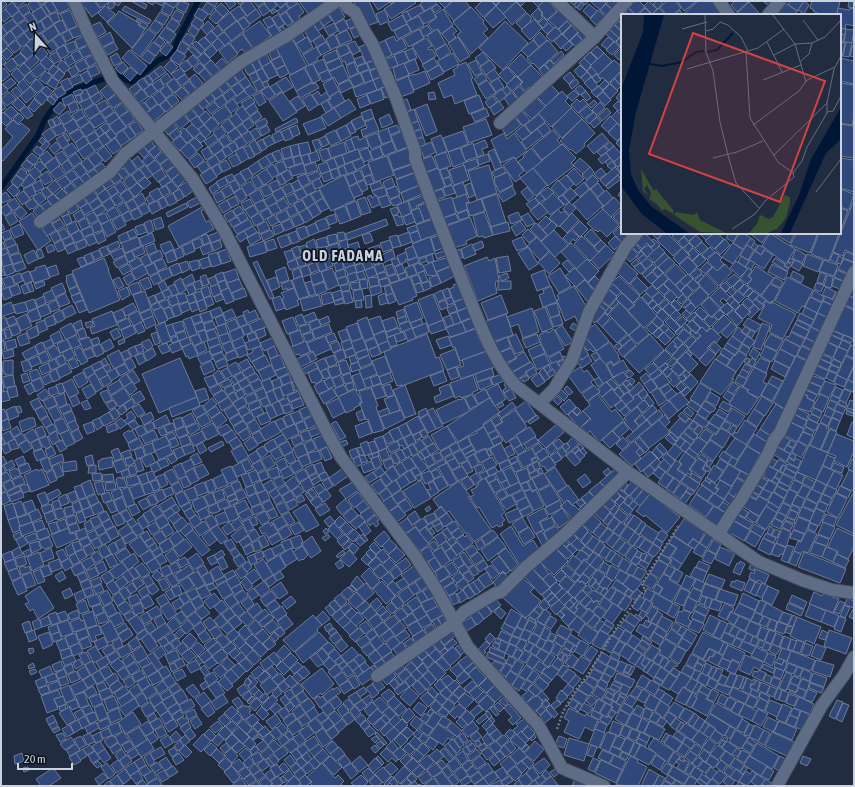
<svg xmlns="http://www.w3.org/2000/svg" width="855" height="787" font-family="'Asap Condensed',sans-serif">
  <rect width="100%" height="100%" fill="#212c41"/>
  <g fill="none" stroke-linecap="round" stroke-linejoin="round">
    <g stroke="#001636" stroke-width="5.5">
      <path d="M113 75H116L131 82 135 80 159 60 167 56 175 48 176 44 198 1"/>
      <path d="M1 188 38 135 45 119 58 101 76 89 106 78"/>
    </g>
  </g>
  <g fill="#304879" stroke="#6e7b95">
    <path d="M1 1H4L7 4 1 10Z"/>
    <path d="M13 1H25V2L17 8Z"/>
    <path d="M32 1H37L41 7 33 12 28 4Z"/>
    <path d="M39 1H47L41 5Z"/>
    <path d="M49 1H51L57 10 51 14 44 4Z"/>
    <path d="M52 1H66L70 8 59 14Z"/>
    <path d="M85 1H94L101 10 92 17 82 4Z"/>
    <path d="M95 1H109V2L101 8Z"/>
    <path d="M116 1H122L118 6 114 3Z"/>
    <path d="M131 1H140L147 5 145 9Z"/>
    <path d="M145 1H155L153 5Z"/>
    <path d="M156 1H165L162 6 155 2Z"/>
    <path d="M166 1H179L174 8 165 3Z"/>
    <path d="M180 1 189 4 185 13 176 8Z"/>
    <path d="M205 1H218L215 7Z"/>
    <path d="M224 1H233L236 4 230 9Z"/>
    <path d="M236 1H244L240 5Z"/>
    <path d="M246 1H250L256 9 247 16 240 6Z"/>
    <path d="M253 1H265L258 7Z"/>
    <path d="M266 1H274L277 6 270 11 264 3Z"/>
    <path d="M274 1H286L287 2 280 8Z"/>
    <path d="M290 1H295L297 4 290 8 286 3Z"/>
    <path d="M299 1H327L309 15Z"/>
    <path d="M357 1H369L378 22 364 27 354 2Z"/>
    <path d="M372 1H395L391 4 390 2 378 10Z"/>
    <path d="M396 1H414L416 3 391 19 384 9Z"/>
    <path d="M424 1H435L437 4 425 11 420 4Z"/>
    <path d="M438 1H452L445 8Z"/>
    <path d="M453 1H465L470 7 454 21 444 9Z"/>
    <path d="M482 1H491L496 6 483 17 475 8Z"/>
    <path d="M492 1H500L496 5Z"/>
    <path d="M501 1H514L516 2 503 14 496 6Z"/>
    <path d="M516 1H526L521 6Z"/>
    <path d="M534 1H544L538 7 533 2Z"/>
    <path d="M544 1H548L557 11 547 20 542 15 543 13 538 7Z"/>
    <path d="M569 1H577L574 5Z"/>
    <path d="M578 1 581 3 576 8 574 5Z"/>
    <path d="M583 1H589L585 5 582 2Z"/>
    <path d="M590 1H604L606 3 600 10Z"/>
    <path d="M609 1H613L616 4 612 9 606 4Z"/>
    <path d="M635 1H639L645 7 636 15 629 8Z"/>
    <path d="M649 1 657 9 652 14 644 6Z"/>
    <path d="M657 1H661L663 4 657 9 653 4Z"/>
    <path d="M667 1H675L681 8 673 15H667L660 7Z"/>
    <path d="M677 1H697L684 11Z"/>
    <path d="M698 1H712L722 13 719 15H682Z"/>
    <path d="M735 1H749L737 12 731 5Z"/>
    <path d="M765 1H771L772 2 768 5 764 2Z"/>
    <path d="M790 1H804L798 11 788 5Z"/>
    <path d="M804 1 809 5 804 14 798 10Z"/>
    <path d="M812 1H840L837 15H822L813 11 814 10 810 8Z"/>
    <path d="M849 1H854V8L848 7Z"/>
    <circle cx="111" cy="5" r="3.5"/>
    <path d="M12 2 19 11 11 17 5 8Z"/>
    <path d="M207 2 215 7 210 15 202 10Z"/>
    <path d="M516 2 526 12 512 25 503 14Z"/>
    <path d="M582 2 584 5 580 10 577 8Z"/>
    <path d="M749 2 759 13 756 15H739L737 13Z"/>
    <path d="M784 2 797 11 795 15H780L778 14Z"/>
    <path d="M165 3 174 8 170 16 161 11Z"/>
    <path d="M221 3 229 11 223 17 215 9Z"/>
    <path d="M298 3 304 12 299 16 300 18 294 23 286 11Z"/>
    <path d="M26 4 30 11 23 16 18 9Z"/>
    <path d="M44 4 50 14 47 16 41 6Z"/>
    <path d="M264 4 270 11 263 16 258 8Z"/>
    <path d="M286 4 289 9 280 15 277 11Z"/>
    <path d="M437 4 441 8 435 13 432 8Z"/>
    <path d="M589 4 597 11 590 18 583 11Z"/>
    <path d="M606 4 611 9 606 15 600 10Z"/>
    <path d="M420 5 424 12 411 19 407 11Z"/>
    <path d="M105 6 115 14 107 22 98 13Z"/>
    <path d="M125 6 151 20 149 24 122 10Z"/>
    <path d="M239 6 246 15 237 21 230 12Z"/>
    <path d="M338 6 345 17 335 24 328 12Z"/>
    <path d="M496 6 506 17 493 28 484 18Z"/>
    <path d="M41 7 47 16 38 22 32 13Z"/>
    <path d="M471 7 484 21 483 23 488 29 483 33 488 38 471 54 457 35 461 32 453 22Z"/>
    <path d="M199 8 208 14 203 21 194 16Z"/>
    <path d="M431 8 436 18 424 24 418 15Z"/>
    <path d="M538 8 542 13 541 15 543 17 538 22 531 15Z"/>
    <path d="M628 8 636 15H629L625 11Z"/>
    <path d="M645 8 650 13 649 15H638Z"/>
    <path d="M659 8 666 15H651Z"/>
    <path d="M838 8 849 10 850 8 854 9V26L846 24 845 29 840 28V15H837Z"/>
    <path d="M5 9 11 16 4 22 1 18V12Z"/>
    <path d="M256 9 261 16 250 24 245 18Z"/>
    <path d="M275 9 277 11 272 14 271 11Z"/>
    <path d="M443 9 453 25 441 34 438 29 434 32 428 24 437 17 435 15Z"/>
    <path d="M70 10 77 26 68 30 60 14Z"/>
    <path d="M176 10 184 14 180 22 171 18Z"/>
    <path d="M216 10 223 17 216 24 209 18Z"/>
    <path d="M385 10 389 21 380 25 376 14Z"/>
    <path d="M559 10 568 20 558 29 548 20Z"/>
    <path d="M598 10 605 16 596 25 590 19Z"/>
    <path d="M680 10 682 14 681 15H674Z"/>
    <path d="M19 11 25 19 17 24 12 17Z"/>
    <path d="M119 11 139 23 138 25 145 29 140 38 132 48 107 23 115 16Z"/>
    <path d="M407 11 411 19 406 22 402 13Z"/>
    <path d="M624 11 628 15H622V24L616 18Z"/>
    <path d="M30 12 37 22 31 26 24 16Z"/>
    <path d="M57 12 60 20 53 24 49 15Z"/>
    <path d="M160 12 169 17 164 25 155 20Z"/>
    <path d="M230 12 236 21 223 31 217 23Z"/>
    <path d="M286 12 293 23 287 26 280 16Z"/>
    <path d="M326 12 332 20 324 26 318 19Z"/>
    <path d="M527 13 532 18 530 20 531 21 522 29 516 23Z"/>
    <path d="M278 14 285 24 278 28 272 18Z"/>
    <path d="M402 15 407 24 392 31 388 23Z"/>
    <path d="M48 16 54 24 46 29 41 21Z"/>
    <path d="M270 16 275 24 268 28 263 20Z"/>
    <path d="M419 16 424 26 412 32 406 22Z"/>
    <path d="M196 17 204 23 199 30 191 24Z"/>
    <path d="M244 17 250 25 244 30 238 22Z"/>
    <path d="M356 17 359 24 349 29 346 21Z"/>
    <path d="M172 18 180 24 174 32 166 26Z"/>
    <path d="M318 18 324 27 318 31 312 22Z"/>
    <path d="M544 18 548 22 543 28 538 23Z"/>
    <path d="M12 19 17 25 7 33 2 26Z"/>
    <path d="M137 19 148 25 146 29 139 25 141 23 136 21Z"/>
    <path d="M344 19 349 28 340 33 335 24Z"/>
    <path d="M534 19 542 28 530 40 521 30Z"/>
    <path d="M25 20 31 26 24 32 18 25Z"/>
    <path d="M62 20 67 30 60 34 54 24Z"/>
    <path d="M155 20 163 26 157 34 149 28Z"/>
    <path d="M41 21 45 30 38 34 33 26Z"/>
    <path d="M208 21 214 27 207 35 201 28Z"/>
    <path d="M237 21 244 31 231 41 224 31Z"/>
    <path d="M260 21 271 36 253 49 243 33Z"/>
    <path d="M505 21 528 43 503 70 479 48Z"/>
    <path d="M567 21 571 25 562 34 559 29Z"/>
    <path d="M618 21 622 24V31L615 25Z"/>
    <path d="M100 22 106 32 98 37 91 26Z"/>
    <path d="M312 23 321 35 311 42 303 29Z"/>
    <path d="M334 23 338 31 329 36 324 28Z"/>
    <path d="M549 23 554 28 547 34 542 29Z"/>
    <path d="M275 24 281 34 274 39 267 29Z"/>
    <path d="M407 24 411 32 398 39 394 31Z"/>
    <path d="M18 25 24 32 16 38 11 31Z"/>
    <path d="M54 25 59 34 48 42 42 33Z"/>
    <path d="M192 25 199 31 195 37 188 31Z"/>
    <path d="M218 25 223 32 217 37 212 31Z"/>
    <path d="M427 25 432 32 424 37 420 30Z"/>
    <path d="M572 25 578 32 569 41 563 34Z"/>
    <path d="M614 25 622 32V35L619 38 610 30Z"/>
    <path d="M1 26 7 33 1 38Z"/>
    <path d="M78 26 83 35 73 38 69 30Z"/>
    <path d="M283 26 286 31 282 34 279 28Z"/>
    <path d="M359 26 363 34 354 38 350 29Z"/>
    <path d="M452 26 457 31 453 34 456 37 449 43 442 34Z"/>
    <path d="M32 27 37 34 30 40 24 33Z"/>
    <path d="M165 27 176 34 170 43 159 36Z"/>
    <path d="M555 27 562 33 552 42 546 36Z"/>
    <path d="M583 28 590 35 584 41 577 34Z"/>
    <path d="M840 28 846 29 845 35 840 34Z"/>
    <path d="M148 29 156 35 140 57 131 50Z"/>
    <path d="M419 29 424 38 409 47 403 38Z"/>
    <path d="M437 29 446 44 435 50 427 36Z"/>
    <path d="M846 29 854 30 852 43 844 42Z"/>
    <path d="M69 30 73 38 66 42 62 34Z"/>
    <path d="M347 30 352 40 340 45 336 35Z"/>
    <path d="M610 30 619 38 615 42 606 34Z"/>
    <path d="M10 31 16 38 9 45 3 38Z"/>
    <path d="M211 31 218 38 211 44 205 37Z"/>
    <path d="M301 31 305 38 296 44 292 37Z"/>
    <path d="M110 32 114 41 103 47 98 39Z"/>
    <path d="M224 32 231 40 225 46 217 37Z"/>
    <path d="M540 32 547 40 539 47 533 39Z"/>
    <path d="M24 33 30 41 22 47 16 40Z"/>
    <path d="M41 33 47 42 39 47 33 38Z"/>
    <path d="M187 33 195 38 190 46 182 40Z"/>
    <path d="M60 34 66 43 59 48 53 39Z"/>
    <path d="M242 34 253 48 245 53 242 49 237 53 230 43Z"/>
    <path d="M334 34 340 45 331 50 326 39Z"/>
    <path d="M562 34 569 41 561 49 554 41Z"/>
    <path d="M577 34 582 40 575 46 570 41Z"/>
    <path d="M840 34 845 35 843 42H840Z"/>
    <path d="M322 35 326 42 317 47 313 41Z"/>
    <path d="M84 36 87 45 78 49 75 40Z"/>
    <path d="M159 36 165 42 161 47 154 42Z"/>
    <path d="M394 36 396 41 402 38 407 48 392 55 385 40Z"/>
    <path d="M622 36V44L620 46 616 42Z"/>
    <path d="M204 37 211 44 205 50 198 42Z"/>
    <path d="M307 37 313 47 303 54 296 44Z"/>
    <path d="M458 37 470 56 460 62 448 43Z"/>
    <path d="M608 37 614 41 607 49 601 45Z"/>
    <path d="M2 38 8 46 2 52 1 39Z"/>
    <path d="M218 38 224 45 217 51 212 44Z"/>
    <path d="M426 38 432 46 428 48 429 50 432 49 436 56 423 64 412 46Z"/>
    <path d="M32 39 39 47 33 52 26 44Z"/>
    <path d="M16 40 21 48 14 53 8 46Z"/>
    <path d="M52 40 58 48 50 54 45 45Z"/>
    <path d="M293 40 307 66 290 75 276 48Z"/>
    <path d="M385 40 392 55 381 60 374 46Z"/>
    <path d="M533 40 539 47 528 57 521 50Z"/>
    <path d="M548 40 558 52 539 69 533 63 532 64 527 58Z"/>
    <path d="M74 41 77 49 69 53 65 45Z"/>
    <path d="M181 41 189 46 185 54 177 50Z"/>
    <path d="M196 41 205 50 201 54 192 44Z"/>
    <path d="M355 41 360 51 353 55 347 44Z"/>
    <path d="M569 41 573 45 566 51 562 47Z"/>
    <path d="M114 42 118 49 108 55 103 48Z"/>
    <path d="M153 42 161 48 156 56 147 50Z"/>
    <path d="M167 42 173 47 166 56 160 51Z"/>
    <path d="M326 42 331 50 321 55 317 48Z"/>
    <path d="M371 42 378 59 366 63 359 47Z"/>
    <path d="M614 42 620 47 612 55 606 50Z"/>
    <path d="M840 42 845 43 842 57 840 56Z"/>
    <path d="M846 42 852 43 849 57 843 56Z"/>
    <path d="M229 43 238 54 228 63 219 51Z"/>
    <path d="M346 44 350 52 340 57 336 48Z"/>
    <path d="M446 44 451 52 440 60 435 51Z"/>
    <path d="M26 45 34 53 27 59 20 52Z"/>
    <path d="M64 45 69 54 61 59 56 50Z"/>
    <path d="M88 45 92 54 83 58 79 50Z"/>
    <path d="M212 45 217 51 210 58 204 52Z"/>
    <path d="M192 46 201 55 197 58 188 49Z"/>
    <path d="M597 46 604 53 598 59 591 52Z"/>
    <path d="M852 46H854V57L850 56Z"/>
    <path d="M42 47 48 54 41 61 34 54Z"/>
    <path d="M276 47 280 56 272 60 268 51Z"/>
    <path d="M316 47 321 55 317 58 318 60 309 65 303 55Z"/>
    <path d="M7 48 13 54 7 60 1 54Z"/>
    <path d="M413 48 417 58 409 61 405 51Z"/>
    <path d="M621 48 622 49V57L619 60 614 55Z"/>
    <path d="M78 50 83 58 75 62 71 54Z"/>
    <path d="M129 50 147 66 140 75 122 58Z"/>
    <path d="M147 50 155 56 150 64 141 58Z"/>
    <path d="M177 50 186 56 179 65 170 59Z"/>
    <path d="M336 50 339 58 326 63 323 56Z"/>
    <path d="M404 51 409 61 398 66 394 55Z"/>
    <path d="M561 51 564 55 554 64 551 60Z"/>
    <path d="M56 52 61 60 54 64 49 56Z"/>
    <path d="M351 52 355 61 346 65 345 61 343 62 340 57Z"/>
    <path d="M483 52 489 60 481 66 475 58Z"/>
    <path d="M590 52 597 59 591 65 584 58Z"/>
    <path d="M20 53 27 60 19 66 13 59Z"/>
    <path d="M117 53 122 62 114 66 110 57Z"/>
    <path d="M204 53 211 60 204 66 197 58Z"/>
    <path d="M266 53 271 62 262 67 258 58Z"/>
    <path d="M453 53 459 64 444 72 437 61Z"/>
    <path d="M604 53 612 61 598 75 590 66Z"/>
    <path d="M34 54 39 61 30 69 24 63Z"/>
    <path d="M521 54 531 65 518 77 508 67Z"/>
    <path d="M71 55 75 62 68 67 64 59Z"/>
    <path d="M92 55 96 63 89 67 85 59Z"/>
    <path d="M193 55 199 62 193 67 187 60Z"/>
    <path d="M1 56 6 62 1 66Z"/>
    <path d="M46 56 54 64 48 70 40 63Z"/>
    <path d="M281 56 285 65 276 69 271 61Z"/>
    <path d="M362 56 365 63 357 66 354 59Z"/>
    <path d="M394 56 398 65 387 70 382 61Z"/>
    <path d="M12 58 18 66 10 72 4 65Z"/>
    <path d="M222 58 228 65 221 71 215 65Z"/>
    <path d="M257 58 262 68 256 71 251 61Z"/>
    <path d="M339 58 343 65 329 71 326 64Z"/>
    <path d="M434 58 438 65 427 72 422 65Z"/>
    <path d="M584 58 591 65 587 71 579 63Z"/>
    <path d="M840 58 854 61V84L840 81Z"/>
    <path d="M84 59 89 67 80 72 75 64Z"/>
    <path d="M323 59 328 70 318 74 313 64Z"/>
    <path d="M377 59 380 66 370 70 367 63Z"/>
    <path d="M415 59 419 70 409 74 404 64Z"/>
    <path d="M62 60 70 68 64 73 57 66Z"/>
    <path d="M171 60 178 67 171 74 164 67Z"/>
    <path d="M186 60 192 67 185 72 179 66Z"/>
    <path d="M211 60 220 70 213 76 204 66Z"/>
    <path d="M476 60 482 73 475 76 468 64Z"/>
    <path d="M490 60 496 68 486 75 480 67Z"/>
    <path d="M550 60 555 66 550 70 545 65Z"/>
    <path d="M614 60 622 67V70L609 83 603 78 601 79 598 75Z"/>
    <path d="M250 61 256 71 248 75 243 66Z"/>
    <path d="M123 62 128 68 121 74 115 68Z"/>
    <path d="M271 62 278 75 269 79 262 67Z"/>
    <path d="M354 62 358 73 350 77 346 66Z"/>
    <path d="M466 62 473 78 471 79 477 95 455 104 452 95 444 98 438 83 455 75 453 70 458 67 457 66Z"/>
    <path d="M24 63 31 71 24 76 18 69Z"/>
    <path d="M40 63 46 70 37 78 31 71Z"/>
    <path d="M200 63 205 68 198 74 193 69Z"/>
    <path d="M366 63 369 69 359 73 357 67Z"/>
    <path d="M404 63 409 75 396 80 393 68Z"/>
    <path d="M313 64 320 80 313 83 305 67Z"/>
    <path d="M54 65 59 69 53 76 48 72Z"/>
    <path d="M75 65 79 72 72 77 68 70Z"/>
    <path d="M96 65 100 73 91 77 87 69Z"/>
    <path d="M285 65 289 73 280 78 276 70Z"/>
    <path d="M343 65 349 79 338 84 334 77 332 78 329 72Z"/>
    <path d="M439 65 444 73 431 80 427 72Z"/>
    <path d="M531 65 542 76 539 79 541 81 532 90 529 87 525 91 520 85 523 82 518 77Z"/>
    <path d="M544 65 550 71 544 76 539 70Z"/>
    <path d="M580 65 587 72 580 78 574 71Z"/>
    <path d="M161 66 166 72 159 77 154 71Z"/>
    <path d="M382 66 385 75 373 80 370 71Z"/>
    <path d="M130 67 137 73 130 81 123 74Z"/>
    <path d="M507 67 515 76 507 84 498 75Z"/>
    <path d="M591 67 597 73 592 77 587 71Z"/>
    <path d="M4 68 10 75 3 81 1 79V70Z"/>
    <path d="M17 68 25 77 19 83 11 74Z"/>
    <path d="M181 68 185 74 176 80 171 74Z"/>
    <path d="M205 68 212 77 206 82 199 74Z"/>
    <path d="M262 68 269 80 262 83 256 72Z"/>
    <path d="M304 68 312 82 296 91 289 76Z"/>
    <path d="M59 69 65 74 59 81 53 77Z"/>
    <path d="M241 69 246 77 239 82 234 75Z"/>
    <path d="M494 69 500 77 491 82 486 75Z"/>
    <path d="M328 70 332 78 322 82 319 74Z"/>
    <path d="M369 70 373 80 365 83 361 73Z"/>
    <path d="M45 71 52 76 46 84 39 79Z"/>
    <path d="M87 71 92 79 86 84 80 75Z"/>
    <path d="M154 71 159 77 153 81 149 75Z"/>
    <path d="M425 71 430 83 414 90 408 76 415 74V75Z"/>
    <path d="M622 71V82L620 84 614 78Z"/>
    <path d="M30 72 36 79 30 84 24 78Z"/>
    <path d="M256 72 259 79 253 83 249 75Z"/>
    <path d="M570 72 575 78 569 84 563 78Z"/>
    <path d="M587 72 591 76 585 83 581 78Z"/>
    <path d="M167 73 172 80 164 85 160 79Z"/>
    <path d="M360 73 364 82 354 87 349 78Z"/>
    <path d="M483 73 487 79 478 85 474 79Z"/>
    <path d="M80 74 83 81 72 86 69 79Z"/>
    <path d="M185 74 189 80 181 86 177 80Z"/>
    <path d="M195 74 203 83 197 89 190 81 191 80 189 79Z"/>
    <path d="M232 74 238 82 231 87 225 80Z"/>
    <path d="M596 74 601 80 597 83 592 78Z"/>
    <path d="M148 75 153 82 149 85 144 78Z"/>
    <path d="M408 76 414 92 398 98 392 83Z"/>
    <path d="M516 76 522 82 512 91 506 85Z"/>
    <path d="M52 77 59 82 55 89 47 84Z"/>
    <path d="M246 77 251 84 244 89 239 82Z"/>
    <path d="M286 77 293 87 283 93 276 83Z"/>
    <path d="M381 77 384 87 377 90 373 80Z"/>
    <path d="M591 77 598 86 592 91 584 83Z"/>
    <path d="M11 78 16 83 8 89 3 84Z"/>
    <path d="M68 78 73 87 65 91 60 82Z"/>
    <path d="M143 78 149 86 143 90 137 82Z"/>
    <path d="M174 78 181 87 174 93 167 84Z"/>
    <path d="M333 78 339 91 329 97 323 84Z"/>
    <path d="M498 78 504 87 496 92 490 83Z"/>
    <path d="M23 79 30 87 23 93 17 85Z"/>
    <path d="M37 79 44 87 37 93 30 86Z"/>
    <path d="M160 79 164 87 157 91 152 84Z"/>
    <path d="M260 79 265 88 258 92 253 83Z"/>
    <path d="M576 79 579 83 572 89 569 85Z"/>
    <path d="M615 79 621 86 617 90 610 83Z"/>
    <path d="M349 80 353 87 341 93 338 85Z"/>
    <path d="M373 80 377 90 356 97 353 88Z"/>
    <path d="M487 80 496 93 486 99 478 86Z"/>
    <path d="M605 80 609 84 603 90 599 86Z"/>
    <path d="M189 81 196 90 190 95 183 86Z"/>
    <path d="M225 81 230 88 224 93 218 86Z"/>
    <path d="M267 81 269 86 265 88 262 83Z"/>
    <path d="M137 83 141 89 133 95 129 89Z"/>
    <path d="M238 83 244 90 237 96 231 88Z"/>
    <path d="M276 83 282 91 276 95 270 87Z"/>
    <path d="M312 83 313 84 316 83 319 88 300 98 296 91Z"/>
    <path d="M840 83 854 85V116L852 125 840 123Z"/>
    <path d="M3 84 8 91 1 96V86Z"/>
    <path d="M109 84 115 94 107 100 100 91Z"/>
    <path d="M151 84 157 91 149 97 144 90Z"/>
    <path d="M550 84 559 93 546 106 537 97Z"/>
    <path d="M610 84 618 91 610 99 603 91Z"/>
    <path d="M95 85 99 92 91 97 86 90Z"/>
    <path d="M167 85 173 93 166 98 160 91Z"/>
    <path d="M251 85 257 92 249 97 244 90Z"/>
    <path d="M389 85 393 95 385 98 381 88Z"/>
    <path d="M580 85 586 91 580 95 575 89Z"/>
    <path d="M46 86 53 92 48 97 41 91Z"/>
    <path d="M61 86 66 93 58 98 53 91Z"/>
    <path d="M217 86 223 94 216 99 210 92Z"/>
    <path d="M269 86 275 95 268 100 261 91Z"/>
    <path d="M507 86 511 91 506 95 502 90Z"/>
    <path d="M519 86 525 93 519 99 513 92Z"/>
    <path d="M599 86 603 91 596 97 591 92Z"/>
    <path d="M16 87 22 94 17 98 11 91Z"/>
    <path d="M30 87 36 94 26 103 20 96Z"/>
    <path d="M182 87 189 94 182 100 175 93Z"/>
    <path d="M81 89 83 93 75 96 73 92Z"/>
    <path d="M86 89 90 98 83 101 80 95 83 93 82 91Z"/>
    <path d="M142 89 148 97 139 103 134 96Z"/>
    <path d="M231 89 236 95 227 102 223 95Z"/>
    <path d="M381 89 384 99 371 104 367 94Z"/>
    <path d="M502 89 507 96 499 102 494 95Z"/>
    <path d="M574 90 579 95 572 101 567 96Z"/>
    <path d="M622 90V103L616 98Z"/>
    <path d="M41 91 48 98 42 105 34 98Z"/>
    <path d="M159 91 166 99 159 105 152 97Z"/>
    <path d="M244 91 249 96 237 104 233 99Z"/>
    <path d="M318 91 321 96 326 92 330 98 319 105 312 95Z"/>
    <path d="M339 91 345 101 333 108 328 100 331 99 330 97Z"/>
    <path d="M562 91 568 98 565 101 572 108 551 127 538 113Z"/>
    <path d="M586 91 591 98 587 101 581 95Z"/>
    <path d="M9 92 16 99 7 106 1 99Z"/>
    <path d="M99 92 103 98 94 104 90 98Z"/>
    <path d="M209 92 215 99 209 104 203 96Z"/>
    <path d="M261 92 266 102 259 106 253 96Z"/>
    <path d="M282 92 297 112 283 121 269 101Z"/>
    <path d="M434 92 436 99 429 100 428 93Z"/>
    <path d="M512 92 518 100 510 107 504 98Z"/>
    <path d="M603 92 611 100 605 106 597 97Z"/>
    <path d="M53 94 58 98 56 101 51 96Z"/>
    <path d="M72 94 75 101 65 106 62 99Z"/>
    <path d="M116 94 122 102 113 108 107 101Z"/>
    <path d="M174 94 179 101 172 107 166 99Z"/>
    <path d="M311 94 318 105 309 111 302 99Z"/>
    <path d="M80 95 82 101 78 103 75 96Z"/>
    <path d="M222 95 227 102 220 108 214 101Z"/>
    <path d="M367 95 370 104 360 108 357 99Z"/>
    <path d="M479 95 484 108 469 114 464 101Z"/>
    <path d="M50 96 56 101 53 105 47 100Z"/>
    <path d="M152 96 157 104 150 109 145 102Z"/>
    <path d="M202 96 209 104 203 109 196 101Z"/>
    <path d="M298 96 305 106 297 111 290 101Z"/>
    <path d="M493 96 497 102 489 108 485 102Z"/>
    <path d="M535 96 545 107 532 119 521 109Z"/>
    <path d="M251 97 255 102 245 109 241 103Z"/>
    <path d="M18 98 25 105 19 111 12 104Z"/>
    <path d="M90 98 93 104 83 110 79 103Z"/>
    <path d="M34 99 41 105 34 112 28 107Z"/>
    <path d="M233 99 239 107 231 113 225 105Z"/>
    <path d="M349 99 356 109 341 118 334 108Z"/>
    <path d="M407 99 411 110 401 114 397 103Z"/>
    <path d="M577 99 580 102 583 99 588 104 578 113 571 105Z"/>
    <path d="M1 100 6 108 1 111Z"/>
    <path d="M105 100 109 106 100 112 96 105Z"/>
    <path d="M166 100 172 107 166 112 160 105Z"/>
    <path d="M327 100 332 109 326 113 321 104Z"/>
    <path d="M594 100 597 103 591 108 588 105Z"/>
    <path d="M76 101 79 109 71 113 68 105Z"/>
    <path d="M499 101 504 108 494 115 490 108Z"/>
    <path d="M618 101 622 104V108L618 111 613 106Z"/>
    <path d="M60 102 66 107 59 115 53 110Z"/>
    <path d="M144 102 150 110 144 115 137 107Z"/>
    <path d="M214 102 219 108 211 114 206 108Z"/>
    <path d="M600 102 605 108 597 115 592 110Z"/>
    <path d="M122 103 128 111 119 117 114 109Z"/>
    <path d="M197 103 205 112 199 117 191 107Z"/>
    <path d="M254 103 258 110 250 116 245 110Z"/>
    <path d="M95 104 100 112 89 119 84 111Z"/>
    <path d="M158 104 165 112 152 123 144 115Z"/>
    <path d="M427 104 437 131 426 136 415 109Z"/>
    <path d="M11 106 18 113 11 119 4 112Z"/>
    <path d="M26 106 33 115 27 119 20 111Z"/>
    <path d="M110 106 114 112 105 118 101 112Z"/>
    <path d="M225 106 232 115 219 124 212 115Z"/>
    <path d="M242 106 250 116 243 122 235 112Z"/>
    <path d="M587 106 593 112 584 119 579 113Z"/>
    <path d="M334 108 341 118 328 126 321 116Z"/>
    <path d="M486 108 489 116 475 122 471 114Z"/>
    <path d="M571 108 582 119 562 138 552 127Z"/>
    <path d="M607 108 611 113 602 121 598 116Z"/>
    <path d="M81 109 85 116 76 121 72 115Z"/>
    <path d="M191 109 197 116 190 121 185 114Z"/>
    <path d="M371 109 374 118 364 121 361 113Z"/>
    <path d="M414 109 418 121 408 125 403 114Z"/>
    <path d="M521 110 530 120 523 126 515 116Z"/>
    <path d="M68 111 73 119 64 125 59 117Z"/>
    <path d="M129 111 135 120 126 126 119 117Z"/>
    <path d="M206 111 211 117 204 124 199 117Z"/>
    <path d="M258 111 262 117 254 123 250 117Z"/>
    <path d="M617 111 622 115V122L619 125 611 117Z"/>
    <path d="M3 112 12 120 6 126 1 121V115Z"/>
    <path d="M115 112 119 118 109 125 105 119Z"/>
    <path d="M594 112 597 116 589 124 585 120Z"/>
    <path d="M19 113 24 118 18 124 13 119Z"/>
    <path d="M100 113 106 121 95 128 89 120Z"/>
    <path d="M183 113 189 122 180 129 173 121Z"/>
    <path d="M236 113 243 122 236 128 229 119Z"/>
    <path d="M389 114 393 123 382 128 379 119Z"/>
    <path d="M539 114 545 122 531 133 525 125Z"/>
    <path d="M513 115 521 125 507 136 499 125Z"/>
    <path d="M57 116 61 123 56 126 53 119Z"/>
    <path d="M85 116 89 122 80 128 76 122Z"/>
    <path d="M197 116 204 125 197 130 190 121Z"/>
    <path d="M361 116 366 125 356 130 351 121Z"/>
    <path d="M610 116 617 123 608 132 601 126Z"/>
    <path d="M212 117 219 125 211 132 204 124Z"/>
    <path d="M321 117 326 128 308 135 303 124Z"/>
    <path d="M597 117 601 122 594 128 590 123Z"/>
    <path d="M119 118 126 127 115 134 109 125Z"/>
    <path d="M249 118 254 125 247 130 242 123Z"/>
    <path d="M265 118 268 123 266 124V125L258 129 255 123Z"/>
    <path d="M296 118 298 122 276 132 275 129Z"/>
    <path d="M374 118 379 130 378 131 363 137 361 130 367 128 365 122Z"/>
    <path d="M52 119 55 126 51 128 48 121Z"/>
    <path d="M74 119 79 128 69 134 63 125Z"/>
    <path d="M228 119 235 128 228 133 221 125Z"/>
    <path d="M486 119 492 135 469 143 463 127Z"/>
    <path d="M582 119 595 133 584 144 585 146 576 154 571 149 570 150 560 141Z"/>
    <path d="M854 119V158L840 156V124L853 126Z"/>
    <path d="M13 120 19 125 21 123 30 130 3 161 1 160V151L13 137 5 129Z"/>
    <path d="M137 121 143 131 136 135 129 125Z"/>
    <path d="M418 121 421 129 411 132 408 125Z"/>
    <path d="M90 122 95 130 86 137 80 129Z"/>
    <path d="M172 122 177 128 168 135 164 129Z"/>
    <path d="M351 122 356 132 351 134 346 125Z"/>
    <path d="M62 123 66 131 57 136 52 128Z"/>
    <path d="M106 123 110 128 105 133 100 127Z"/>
    <path d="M545 123 551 130 543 137 537 129Z"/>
    <path d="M617 123 622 129V136L617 141 608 133Z"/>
    <path d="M192 124 201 132 194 138 186 129Z"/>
    <path d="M242 124 248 131 242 135 236 128Z"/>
    <path d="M204 125 211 133 205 138 198 129Z"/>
    <path d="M267 125 270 131 262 136 259 130Z"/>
    <path d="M297 125 300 134 293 137 289 128Z"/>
    <path d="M346 125 351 136 341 141 336 130Z"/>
    <path d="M397 125 400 131 390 135 388 128Z"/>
    <path d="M524 125 531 134 522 140 515 132Z"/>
    <path d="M129 126 136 136 130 140 123 130Z"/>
    <path d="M221 126 226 133 218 140 213 132Z"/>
    <path d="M100 127 104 133 99 137 95 131Z"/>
    <path d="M50 128 56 136 48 142 42 134Z"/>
    <path d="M177 128 181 134 173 140 169 135Z"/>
    <path d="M184 128 193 138 187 143 180 135 182 133 180 131Z"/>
    <path d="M236 128 241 135 232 142 227 134Z"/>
    <path d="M256 128 261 136 255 140 250 132Z"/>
    <path d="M289 128 293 138 285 141 281 132Z"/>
    <path d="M388 128 392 141 382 144 378 132Z"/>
    <path d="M79 129 84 136 75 143 69 135Z"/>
    <path d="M111 129 117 136 111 140 106 133Z"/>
    <path d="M421 129 423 137 413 140 411 133Z"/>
    <path d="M537 129 543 136 527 149 521 142Z"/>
    <path d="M123 130 130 140 121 146 115 137 117 136 116 135Z"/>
    <path d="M335 130 341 141 331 146 325 135Z"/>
    <path d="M405 130 410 146 397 151 391 136Z"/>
    <path d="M553 130 560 138 557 140 561 145 542 160 532 147Z"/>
    <path d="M249 131 254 139 246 144 241 136Z"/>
    <path d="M280 131 284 139 275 143 272 135Z"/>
    <path d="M463 131 468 144 448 152 443 138Z"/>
    <path d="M95 132 99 138 90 144 86 137Z"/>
    <path d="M66 133 70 140 67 141 63 134Z"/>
    <path d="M105 133 111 141 103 146 98 138Z"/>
    <path d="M200 133 206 139 201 143 196 137Z"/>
    <path d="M377 133 382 145 371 149 366 137Z"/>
    <path d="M504 133 507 139 514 133 527 151 516 159 514 157 501 163 491 140Z"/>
    <path d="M602 133 609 141 594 154 587 146Z"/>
    <path d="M214 134 218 140 208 147 204 141Z"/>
    <path d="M63 135 69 144 62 149 56 139Z"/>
    <path d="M226 135 231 143 224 147 219 140Z"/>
    <path d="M270 135 275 143 267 147 263 139Z"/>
    <path d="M441 135 447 151 437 155 431 139Z"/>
    <path d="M84 136 89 143 79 150 75 143Z"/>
    <path d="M180 136 187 144 179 151 172 142Z"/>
    <path d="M242 136 247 144 239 149 234 141Z"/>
    <path d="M325 136 329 144 323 147 319 139Z"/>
    <path d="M358 136 359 140 366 137 369 147 355 150 351 138Z"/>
    <path d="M42 137 46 141 43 145 39 141Z"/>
    <path d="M423 137 426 145 416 148 413 140Z"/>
    <path d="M622 137V147L621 148 616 143Z"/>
    <path d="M115 138 122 148 113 154 106 145Z"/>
    <path d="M149 138 155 146 148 152 142 144Z"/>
    <path d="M195 138 203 146 197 151 189 142Z"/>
    <path d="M98 139 103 146 95 151 90 144Z"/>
    <path d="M262 139 267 148 262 151 257 142Z"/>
    <path d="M318 139 322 148 316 151 312 141Z"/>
    <path d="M351 139 355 150 349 152 345 141Z"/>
    <path d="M255 140 261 152 255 155 249 144Z"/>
    <path d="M485 140 488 147 482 149 484 154 478 157 473 145Z"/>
    <path d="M46 141 50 144 44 151 40 148Z"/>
    <path d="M219 141 224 148 214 155 209 148Z"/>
    <path d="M392 141 396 151 384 156 380 146Z"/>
    <path d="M56 142 61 148 54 154 49 148Z"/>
    <path d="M189 142 197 152 188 159 180 150Z"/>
    <path d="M235 142 238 149 232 153 228 145Z"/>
    <path d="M308 142 311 153 301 156 298 144Z"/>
    <path d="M344 142 347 153 331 158 328 148Z"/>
    <path d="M431 142 436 152 424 158 420 147Z"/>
    <path d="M610 142 614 146 609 150 605 146Z"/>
    <path d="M72 143 78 151 68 157 63 150Z"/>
    <path d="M89 143 95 151 84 159 78 151Z"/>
    <path d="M473 143 477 157 465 161 461 148Z"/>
    <path d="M298 144 300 155 293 157 290 146Z"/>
    <path d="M562 144 576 158 571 163 574 166 548 186 533 168Z"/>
    <path d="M142 145 149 153 144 158 137 150Z"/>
    <path d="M157 145 159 147 158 148 161 151 154 158 149 152Z"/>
    <path d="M249 145 255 156 249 159 243 148Z"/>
    <path d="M37 146 44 151 40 156 33 151Z"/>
    <path d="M104 146 112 156 105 162 97 152Z"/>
    <path d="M228 146 233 153 226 157 222 149Z"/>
    <path d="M290 146 292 157 284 159 281 149Z"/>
    <path d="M604 146 608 151 601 156 597 152Z"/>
    <path d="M614 146 622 155 614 162 606 153Z"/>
    <path d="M208 147 213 156 206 160 201 151Z"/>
    <path d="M243 147 249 158 241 163 235 151Z"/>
    <path d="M380 147 383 156 373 160 370 151Z"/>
    <path d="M327 148 331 158 323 162 319 151Z"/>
    <path d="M368 148 372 159 364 162 359 151Z"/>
    <path d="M408 148 414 163 393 170 388 155Z"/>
    <path d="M460 148 466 162 453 167 448 152Z"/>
    <path d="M531 148 542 161 527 173 518 162 524 157 523 156Z"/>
    <path d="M358 149 361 158 345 164 342 155Z"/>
    <path d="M494 149 502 167 495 170 488 152Z"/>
    <path d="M222 150 226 158 220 162 215 155Z"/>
    <path d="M279 150 283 159 277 162 272 153Z"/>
    <path d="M47 151 53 158 44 165 39 157Z"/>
    <path d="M62 151 68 159 61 165 55 155Z"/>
    <path d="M317 151 320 160 311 163 309 154Z"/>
    <path d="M96 152 103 160 95 167 88 158Z"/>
    <path d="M162 152 168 158 160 164 155 158Z"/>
    <path d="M446 152 451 166 439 170 434 156Z"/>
    <path d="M32 153 39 159 34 165 26 159Z"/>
    <path d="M76 153 82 161 74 167 68 159Z"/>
    <path d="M198 153 204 160 195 168 189 160Z"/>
    <path d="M271 153 276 161 270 164 266 156Z"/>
    <path d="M606 153 610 158 602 164 598 159Z"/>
    <path d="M150 154 155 160 147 166 142 161Z"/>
    <path d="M236 154 241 163 233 167 228 158Z"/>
    <path d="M308 154 311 163 304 165 301 156Z"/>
    <path d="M488 154 490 161 479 165 477 158Z"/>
    <path d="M215 155 220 162 211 168 207 161Z"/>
    <path d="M300 155 303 163 295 165 293 158Z"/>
    <path d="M342 155 345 164 338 167 334 158Z"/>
    <path d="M622 155V163L617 167 614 162Z"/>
    <path d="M138 156 144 165 138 169 132 161Z"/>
    <path d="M266 156 271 164 263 169 258 161Z"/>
    <path d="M387 156 394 175 375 182 368 162Z"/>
    <path d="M432 156 437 168 424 173 419 160Z"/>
    <path d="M55 157 60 165 50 173 45 165Z"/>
    <path d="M292 157 295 165 287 168 283 160Z"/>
    <path d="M514 157 524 171 519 175 521 178 515 182 503 165Z"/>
    <path d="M87 158 95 167 88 172 81 163Z"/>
    <path d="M334 158 338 168 330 170 326 161Z"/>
    <path d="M362 158 365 166 356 170 352 162Z"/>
    <path d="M580 158 590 167 583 174 573 165Z"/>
    <path d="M610 158 613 161 608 165 605 162Z"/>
    <path d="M840 158 854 160V192L840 188Z"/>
    <path d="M130 159 137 170 130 175 122 164Z"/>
    <path d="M168 159 174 166 165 172 160 165Z"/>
    <path d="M476 159 479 166 466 171 463 163Z"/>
    <path d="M26 160 33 165 28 171 21 166Z"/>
    <path d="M68 160 73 168 66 173 61 165Z"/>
    <path d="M155 160 162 168 153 175 147 167Z"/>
    <path d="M226 160 231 168 223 172 219 164Z"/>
    <path d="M40 161 46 167 40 172 34 166Z"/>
    <path d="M205 161 210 168 202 173 197 166Z"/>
    <path d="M258 161 262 169 253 175 248 168Z"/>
    <path d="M283 161 287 170 279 174 275 164Z"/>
    <path d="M612 161 616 166 612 170 607 166Z"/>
    <path d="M315 162 318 170 307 174 304 166Z"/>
    <path d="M327 162 330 171 321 174 318 165Z"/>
    <path d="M352 162 356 171 347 174 344 165Z"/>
    <path d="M80 163 87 172 80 178 73 169Z"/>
    <path d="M102 163 107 170 99 175 94 168Z"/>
    <path d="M303 163 306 173 292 176 289 168Z"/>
    <path d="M622 163V174L617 168Z"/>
    <path d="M218 164 222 172 216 176 212 168Z"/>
    <path d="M273 164 279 174 272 178 266 169Z"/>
    <path d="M368 164 372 174 364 177 361 168Z"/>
    <path d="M413 164 416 172 396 179 393 171Z"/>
    <path d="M145 165 153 175 147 179 140 169Z"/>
    <path d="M464 165 469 180 454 185 449 170Z"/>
    <path d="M489 165 497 193 477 200 468 171Z"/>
    <path d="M59 166 65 174 56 180 50 173Z"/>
    <path d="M175 166 180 173 171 180 166 173Z"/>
    <path d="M344 166 347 174 341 176 338 168Z"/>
    <path d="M35 167 42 174 35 180 28 172Z"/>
    <path d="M503 167 506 172 495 178 492 172Z"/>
    <path d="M590 167 594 172 587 180 582 175Z"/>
    <path d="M615 167 620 173 605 186 600 180Z"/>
    <path d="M21 168 27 172 26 173 28 175 24 180 16 175Z"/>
    <path d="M123 168 129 175 123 179 117 172Z"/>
    <path d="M211 168 217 177 206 184 200 175Z"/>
    <path d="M248 168 253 176 246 181 240 172Z"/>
    <path d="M337 168 340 176 333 179 330 171Z"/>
    <path d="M438 168 445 187 430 193 423 174Z"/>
    <path d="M447 168 450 176 443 179 440 170Z"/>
    <path d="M533 168 547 185 536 196 520 178Z"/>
    <path d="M574 168 584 179 576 186 567 175Z"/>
    <path d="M601 168 606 174 599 179 594 174Z"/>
    <path d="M94 169 100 176 93 181 87 174Z"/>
    <path d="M139 169 145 176 137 182 132 175Z"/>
    <path d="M161 169 166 176 158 182 152 175Z"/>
    <path d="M266 169 273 179 264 185 257 175Z"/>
    <path d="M72 170 78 177 71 182 65 175Z"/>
    <path d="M288 170 293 178 286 182 281 174Z"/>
    <path d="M360 170 364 179 357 182 353 173Z"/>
    <path d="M47 171 53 180 45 185 39 177Z"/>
    <path d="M117 171 122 179 114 184 109 176Z"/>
    <path d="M318 171 321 177 311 182 307 176Z"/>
    <path d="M330 171 332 179 324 182 321 174Z"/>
    <path d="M181 172 186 179 178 187 172 180Z"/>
    <path d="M508 172 513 185 499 192 494 181 495 180 494 178Z"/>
    <path d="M86 173 93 181 87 186 80 178Z"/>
    <path d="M240 173 246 182 240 186 234 176Z"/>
    <path d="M353 173 357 182 350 186 345 176Z"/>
    <path d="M414 173 416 180 420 179 422 184 400 193 396 180Z"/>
    <path d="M29 174 36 181 25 188 21 185Z"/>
    <path d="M232 174 235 180 229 183 225 177Z"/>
    <path d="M281 174 286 183 281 185 276 177Z"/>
    <path d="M306 174 310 183 302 187 297 177Z"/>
    <path d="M16 175 24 181 18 188 11 182Z"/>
    <path d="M131 175 137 183 129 189 123 181Z"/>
    <path d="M168 175 171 181 162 187 159 182Z"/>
    <path d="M257 175 263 185 257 189 251 179Z"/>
    <path d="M344 175 355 200 331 211 319 188Z"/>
    <path d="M371 175 374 183 367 185 364 177Z"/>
    <path d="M566 175 574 184 567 190 559 181Z"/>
    <path d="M593 175 599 181 590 189 585 182Z"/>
    <path d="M618 175 621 179 608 189 606 186Z"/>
    <path d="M65 176 71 183 62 189 56 182Z"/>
    <path d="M79 177 86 185 79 191 72 182Z"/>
    <path d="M108 177 114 184 106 189 101 182Z"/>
    <path d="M145 177 151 183 144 189 138 183Z"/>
    <path d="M225 177 228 184 220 188 216 182Z"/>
    <path d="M450 177 452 184 446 187 443 179Z"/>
    <path d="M319 178 323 186 315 189 312 182Z"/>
    <path d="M392 178 395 186 387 189H385L383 182Z"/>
    <path d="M40 180 44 188 36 192 32 185Z"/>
    <path d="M55 180 61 187 53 194 47 187Z"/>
    <path d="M235 180 240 188 234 192 229 183Z"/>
    <path d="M277 180 281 188 273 192 269 184Z"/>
    <path d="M298 180 302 188 295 191 291 184Z"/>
    <path d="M364 180 368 189 362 192 357 183Z"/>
    <path d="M558 180 567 190 559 197 551 188Z"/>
    <path d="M121 181 127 189 120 194 114 186Z"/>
    <path d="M172 181 178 189 172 194 166 185Z"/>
    <path d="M188 181 194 190 185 197 178 187Z"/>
    <path d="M250 181 256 190 247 196 241 187Z"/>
    <path d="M380 181 383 187 372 191 370 185Z"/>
    <path d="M100 182 105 189 98 195 92 187Z"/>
    <path d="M463 182 467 194 457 197 453 186Z"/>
    <path d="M584 182 589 189 580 197 574 191Z"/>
    <path d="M71 183 77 190 69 196 64 189Z"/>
    <path d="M137 183 143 189 135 197 129 190Z"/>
    <path d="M216 183 220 189 212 194 209 188Z"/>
    <path d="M290 183 294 191 286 195 282 187Z"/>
    <path d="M312 183 316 191 307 195 303 188Z"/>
    <path d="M357 183 363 194 354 198 349 187Z"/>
    <path d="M471 183 475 195 469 198 465 185Z"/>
    <path d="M598 183 604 191 598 197 591 189Z"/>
    <path d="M13 184 20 191 14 197 7 190Z"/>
    <path d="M267 184 273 193 265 197 260 188Z"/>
    <path d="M32 185 36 194 29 198 23 189Z"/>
    <path d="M229 185 234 193 226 198 221 190Z"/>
    <path d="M420 185 424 193 404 202 401 193Z"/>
    <path d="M452 185 455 193 446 196 443 188Z"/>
    <path d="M114 186 118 192 111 197 107 191Z"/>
    <path d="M166 186 170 193 163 197 158 189Z"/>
    <path d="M396 186 400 195 390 199 386 190Z"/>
    <path d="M512 186 516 194 503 202 498 194Z"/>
    <path d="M46 187 52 194 46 198 41 191Z"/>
    <path d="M385 187 387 195 378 198 376 195H374L372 191Z"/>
    <path d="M527 187 534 196 528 201 521 192Z"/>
    <path d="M548 187 554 193 546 200 540 193Z"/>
    <path d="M91 188 98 197 89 204 82 194Z"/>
    <path d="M158 188 163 197 154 202 149 193Z"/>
    <path d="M242 188 247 198 240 202 234 193Z"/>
    <path d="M281 188 286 196 277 201 272 193Z"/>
    <path d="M303 188 307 196 299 200 294 192Z"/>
    <path d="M571 188 577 195 569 202 563 195Z"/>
    <path d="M62 189 68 195 62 202 55 195Z"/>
    <path d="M106 189 111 197 102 203 97 195Z"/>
    <path d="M128 189 134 197 126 203 120 195Z"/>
    <path d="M180 189 184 197 178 201 173 193Z"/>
    <path d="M259 189 264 199 255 204 249 195Z"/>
    <path d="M442 189 445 197 433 201 430 193Z"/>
    <path d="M590 189 603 206 587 220 573 204Z"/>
    <path d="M840 189 854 194 849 210 840 207Z"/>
    <path d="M319 190 323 198 316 202 311 194Z"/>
    <path d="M606 190 613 198 604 206 597 198Z"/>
    <path d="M622 190V199L618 195Z"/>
    <path d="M23 191 30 199 22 205 16 196Z"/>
    <path d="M221 191 225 199 217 203 213 195Z"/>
    <path d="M6 192 11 199 3 203 1 199V195Z"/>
    <path d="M40 192 46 199 39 205 33 197Z"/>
    <path d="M117 193 123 201 116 206 111 198Z"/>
    <path d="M142 193 146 201 138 207 133 199Z"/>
    <path d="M173 193 177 202 169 206 165 198Z"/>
    <path d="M294 193 298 201 290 205 286 197Z"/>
    <path d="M540 193 545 199 539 203 535 198Z"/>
    <path d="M553 193 564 205 550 215 541 204Z"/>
    <path d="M53 194 62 203 55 209 47 199Z"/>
    <path d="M310 194 315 203 307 208 302 199Z"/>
    <path d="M466 194 469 202 466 203 468 209 457 213 452 199Z"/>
    <path d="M497 194 506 222 491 227 482 199Z"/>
    <path d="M81 195 87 203 80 208 74 200Z"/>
    <path d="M150 195 154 201 149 204 146 198Z"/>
    <path d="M273 195 277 202 268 207 264 200Z"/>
    <path d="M371 195 372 198 376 195 381 204 372 208 367 197Z"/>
    <path d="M387 195 391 205 382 208 378 198Z"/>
    <path d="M425 195 427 201 416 206 417 208 412 210 408 201Z"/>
    <path d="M562 195 569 202 565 205 558 198Z"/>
    <path d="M235 196 239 204 231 208 227 200Z"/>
    <path d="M399 196 402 203 393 206 390 200Z"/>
    <path d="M164 197 168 205 162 209 158 200Z"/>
    <path d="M197 197 200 203 190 208 187 202Z"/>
    <path d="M365 197 371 212 362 215 357 200Z"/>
    <path d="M452 197 456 213 443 218 438 201Z"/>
    <path d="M614 197 622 206 611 217 602 208Z"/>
    <path d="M15 198 20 206 13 211 7 203Z"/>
    <path d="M33 198 38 205 33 209 32 208 30 210 25 204Z"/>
    <path d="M98 198 102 204 93 210 89 204Z"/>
    <path d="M110 198 115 205 108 211 102 204Z"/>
    <path d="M284 198 289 206 281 211 276 203Z"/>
    <path d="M323 198 329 208 321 212 316 202Z"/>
    <path d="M535 198 539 203 531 210 526 204Z"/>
    <path d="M133 199 138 207 131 211 126 203Z"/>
    <path d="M250 199 253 205 244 210 241 203Z"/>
    <path d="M481 199 485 211 470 216 466 204Z"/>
    <path d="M73 200 79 209 71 214 65 206Z"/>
    <path d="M227 200 231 208 223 213 218 205Z"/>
    <path d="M263 200 267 208 259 212 254 204Z"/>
    <path d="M302 200 307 209 299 213 294 204Z"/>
    <path d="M854 200V254L845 250 843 256 833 252Z"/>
    <path d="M48 201 55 210 47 214 41 206Z"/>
    <path d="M157 201 161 209 152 214 148 205Z"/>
    <path d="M356 201 361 216 351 220 346 205Z"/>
    <path d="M408 201 411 213 402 217 397 205Z"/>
    <path d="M124 202 129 210 122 215 117 207Z"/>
    <path d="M429 202 435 217 424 221 418 206Z"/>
    <path d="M569 202 576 208 570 215 563 209Z"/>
    <path d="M88 203 93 210 85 215 80 208Z"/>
    <path d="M146 203 150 211 143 215 138 207Z"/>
    <path d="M186 203 188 207 168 217 166 213Z"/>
    <path d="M276 203 281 211 273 215 268 207Z"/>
    <path d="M315 203 321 213 313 218 308 208Z"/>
    <path d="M540 203 548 212 538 220 530 211Z"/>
    <path d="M7 204 12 211 5 216 1 211V208Z"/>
    <path d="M40 205 46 213 39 219 33 211Z"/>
    <path d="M102 205 106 210 97 216 93 211Z"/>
    <path d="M254 205 258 213 250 218 245 210Z"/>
    <path d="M294 205 298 213 290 217 286 209Z"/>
    <path d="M21 206 27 213 20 219 14 212Z"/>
    <path d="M240 206 244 212 236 216 233 210Z"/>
    <path d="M345 206 351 220 340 224 334 210Z"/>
    <path d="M115 207 120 215 111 220 106 212Z"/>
    <path d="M202 207 203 210 201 211 206 222 209 220 214 229 179 247 168 226Z"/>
    <path d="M397 207 399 213 393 216 390 209Z"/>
    <path d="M66 208 69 214 62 217 59 211Z"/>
    <path d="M138 208 142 216 134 220 130 212Z"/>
    <path d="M268 208 272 216 264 220 260 213Z"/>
    <path d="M307 208 313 218 305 223 299 213Z"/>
    <path d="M419 208 424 221 416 224 411 211Z"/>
    <path d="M840 208 848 211 840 232Z"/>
    <path d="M558 209 561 213 564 211 569 216 559 227 549 218Z"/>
    <path d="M603 209 619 225 607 237 600 230 598 232 596 230 595 231 587 223Z"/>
    <path d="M622 209V229L619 227 621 225 613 217Z"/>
    <path d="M81 210 85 217 77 222 73 215Z"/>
    <path d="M232 210 236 217 227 222 224 215Z"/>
    <path d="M286 210 290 218 280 223 276 215Z"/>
    <path d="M467 210 469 217 460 220 457 214Z"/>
    <path d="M129 211 133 218 126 222 122 215Z"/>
    <path d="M13 212 18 221 10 226 5 217Z"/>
    <path d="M94 212 98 220 90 224 86 216Z"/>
    <path d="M244 212 248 218 241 223 237 216Z"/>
    <path d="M484 212 493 235 484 238 483 236 478 237 473 216Z"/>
    <path d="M518 212 522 220 511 224 508 216Z"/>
    <path d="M32 213 51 241 38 250 19 221Z"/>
    <path d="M105 213 109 221 101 224 97 216Z"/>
    <path d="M259 213 264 221 255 226 251 218Z"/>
    <path d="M412 213 415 222 406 225 403 217Z"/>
    <path d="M528 213 535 223 527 227 521 217Z"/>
    <path d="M572 213 579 220 567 233 560 226Z"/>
    <path d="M57 214 60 219 52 223 49 219Z"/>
    <path d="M69 214 72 222 66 225 62 217Z"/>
    <path d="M299 214 304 223 295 227 291 218Z"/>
    <path d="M335 214 337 222 329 225 326 217Z"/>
    <path d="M456 214 459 221 446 225 443 218Z"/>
    <path d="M121 215 126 225 117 230 112 221Z"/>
    <path d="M274 215 279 222 271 226 267 219Z"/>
    <path d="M398 215 399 217 401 216 404 224 397 226 393 216Z"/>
    <path d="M546 216 552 222 543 230 538 224Z"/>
    <path d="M161 217 164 227 156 230 153 220Z"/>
    <path d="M237 217 241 223 232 227 229 221Z"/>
    <path d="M470 217 477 236 466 241 467 244 454 248 447 226Z"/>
    <path d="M86 218 90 226 82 230 78 222Z"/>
    <path d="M325 218 330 228 319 232 315 222Z"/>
    <path d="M60 219 65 226 57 231 52 224Z"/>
    <path d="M249 219 253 226 237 234 233 228Z"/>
    <path d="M290 219 294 227 285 231 281 223Z"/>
    <path d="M386 219 388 225 348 240 345 234Z"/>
    <path d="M433 219 438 234 421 240 416 225Z"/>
    <path d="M49 220 56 230 47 236 40 225Z"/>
    <path d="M110 220 116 232 107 237 101 225Z"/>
    <path d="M151 220 154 231 148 234 144 223Z"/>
    <path d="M75 221 79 230 70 235 66 226Z"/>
    <path d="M99 221 103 230 94 233 91 225Z"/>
    <path d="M266 221 270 229 260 234 257 226Z"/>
    <path d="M520 221 526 229 516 236 511 227Z"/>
    <path d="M552 221 557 226 548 236 543 230Z"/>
    <path d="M580 221 588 229 580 237 572 229Z"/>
    <path d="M1 222 5 229 1 231Z"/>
    <path d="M508 222 510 231 493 235 491 227Z"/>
    <path d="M315 223 319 232 309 236 306 227Z"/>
    <path d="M536 223 547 235 541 241 530 229Z"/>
    <path d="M20 224 24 234 15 238 10 229Z"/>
    <path d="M143 224 147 232 138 235 135 227Z"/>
    <path d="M281 224 284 231 275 235 272 227Z"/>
    <path d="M416 225 418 230 409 234 407 228Z"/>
    <path d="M91 226 94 233 84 237 81 231Z"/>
    <path d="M253 226 257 232 248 237 244 231Z"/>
    <path d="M305 226 309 236 301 240 296 229Z"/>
    <path d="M619 227 622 230V233H625L627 236 621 242 613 233Z"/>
    <path d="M65 228 70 236 62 240 58 232Z"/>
    <path d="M134 229 137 236 130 239 127 232Z"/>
    <path d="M528 229 536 237 529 243 522 235Z"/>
    <path d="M591 229 601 240 594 246 584 236Z"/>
    <path d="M9 230 12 237 4 240 3 237H1V233Z"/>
    <path d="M80 230 84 239 75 243 71 235Z"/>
    <path d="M271 230 274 236 263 241 261 234Z"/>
    <path d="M554 230 568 245 555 257 541 242Z"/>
    <path d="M571 230 579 237 575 241 573 239 569 244 563 238Z"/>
    <path d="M57 231 61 239 54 243 50 235Z"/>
    <path d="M103 231 106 240 98 244 94 235Z"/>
    <path d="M244 231 248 237 240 242 236 236Z"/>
    <path d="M296 231 300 241 292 244 288 234Z"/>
    <path d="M418 231 421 240 413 243 409 234Z"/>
    <path d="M127 232 130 240 121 244 118 236Z"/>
    <path d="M218 232 221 239 211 243 208 236Z"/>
    <path d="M258 232 261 239 250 245 247 238Z"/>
    <path d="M344 232 346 240 338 241 337 233Z"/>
    <path d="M409 232 412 242 401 246 398 236Z"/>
    <path d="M152 233 155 241 142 246 139 238Z"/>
    <path d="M370 233 373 241 365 244 362 235Z"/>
    <path d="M645 233 655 244 651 247 647 243 642 249 635 242Z"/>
    <path d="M651 233H664L657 239Z"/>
    <path d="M664 233H667L682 248 673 256 657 240Z"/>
    <path d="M675 233H687L678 242 672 236Z"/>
    <path d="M687 233H694L696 235 689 241 684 237Z"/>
    <path d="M696 233H714L706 240 700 234 699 235Z"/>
    <path d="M714 233H717L724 239 714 249 705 241Z"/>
    <path d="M729 233H739L733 242 726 238Z"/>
    <path d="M740 233H742L751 238 743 249 733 243Z"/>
    <path d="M749 233H766L768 234 762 243Z"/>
    <path d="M770 233 795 249 786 264 762 246Z"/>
    <path d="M773 233H795L790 243Z"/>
    <path d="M797 233H818L810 253 790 245Z"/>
    <path d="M819 233H839L829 261 811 254Z"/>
    <path d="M93 234 97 242 89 246 85 238Z"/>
    <path d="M207 234 210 242 204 245 201 236Z"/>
    <path d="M287 234 291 244 281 248 277 238Z"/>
    <path d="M336 234 338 242 329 245 327 236Z"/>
    <path d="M397 235 401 246 393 248 389 237Z"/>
    <path d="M439 235 444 248 435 251 431 238Z"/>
    <path d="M696 235 702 241 695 248 689 242Z"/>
    <path d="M71 236 74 242 65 246 62 240Z"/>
    <path d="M582 236 599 252 590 261 574 244Z"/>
    <path d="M615 236 622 243 614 250 608 243Z"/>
    <path d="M138 237 141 246 125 253 121 243Z"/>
    <path d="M326 237 329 246 318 248 316 240Z"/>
    <path d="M430 237 435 253 418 258 412 244Z"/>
    <path d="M522 237 527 247 517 251 512 241Z"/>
    <path d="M537 237 549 251 540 260 527 246Z"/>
    <path d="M684 237 689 243 683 248 678 242Z"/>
    <path d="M13 238 16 244 7 248 4 241Z"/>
    <path d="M200 238 203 246 195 249 192 241Z"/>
    <path d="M751 238 755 241 751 248 746 245Z"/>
    <path d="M85 239 87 246 78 250 76 243Z"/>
    <path d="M274 239 277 248 268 251 265 242Z"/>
    <path d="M314 239 317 248 309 251 306 243Z"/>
    <path d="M347 239 348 248 341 250 339 242Z"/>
    <path d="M654 239 660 245 654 251 651 248 655 244 652 240Z"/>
    <path d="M725 239 730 245 720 255 715 249Z"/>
    <path d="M62 240 65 249 58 252 54 244Z"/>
    <path d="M220 240 222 247 214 251 211 243Z"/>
    <path d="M390 240 393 249 383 252 380 243Z"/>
    <path d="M601 240 606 245 598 252 594 247Z"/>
    <path d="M118 241 120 247 110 252 107 246Z"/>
    <path d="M170 241 174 249 164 254 160 245Z"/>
    <path d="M264 241 267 252 250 257 247 247Z"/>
    <path d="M482 241 484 247 475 251 472 245Z"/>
    <path d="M3 242 5 248 1 250V243Z"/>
    <path d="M192 242 195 251 185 255 182 246Z"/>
    <path d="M358 242 361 252 351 256 348 245Z"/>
    <path d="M702 242 708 248 701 254 695 248Z"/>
    <path d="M74 243 77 250 68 254 65 247Z"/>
    <path d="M154 243 157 251 148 255 145 247Z"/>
    <path d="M210 243 213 251 203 255 200 247Z"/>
    <path d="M338 243 340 251 328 255 326 247Z"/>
    <path d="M571 243 587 260 577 269 561 252Z"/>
    <path d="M635 243 641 250 638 253 632 247Z"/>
    <path d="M689 243 693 247 688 253 684 248Z"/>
    <path d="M733 243 743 250 733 264 722 257Z"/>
    <path d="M754 243 758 246 755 250 751 248Z"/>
    <path d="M17 244 19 252 10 255 7 248Z"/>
    <path d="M52 244 55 250 48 253 46 247Z"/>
    <path d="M472 244 476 254 464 259 461 249Z"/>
    <path d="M306 245 309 253 302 255 299 247Z"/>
    <path d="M379 245 382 254 370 258 367 249Z"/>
    <path d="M606 245 615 254 599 269 591 260Z"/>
    <path d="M648 245 654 251 647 257 641 250Z"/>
    <path d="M747 245 754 250 748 260 740 255Z"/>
    <path d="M759 245 765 248 761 255 755 251Z"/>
    <path d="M106 246 110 254 103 257 99 249Z"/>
    <path d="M143 246 145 253 135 257 132 251Z"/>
    <path d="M298 246 302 256 296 258 291 249Z"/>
    <path d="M413 246 417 257 408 260 405 249Z"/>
    <path d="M659 246 665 252 654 263 648 256Z"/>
    <path d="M181 247 184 256 177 259 174 250Z"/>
    <path d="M528 247 538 264 529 270 518 253Z"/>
    <path d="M631 247 638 255 630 262 624 255Z"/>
    <path d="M710 247 715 252 706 259 702 255Z"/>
    <path d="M6 248 8 253 1 256V250Z"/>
    <path d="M122 248 125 255 114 260 110 253Z"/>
    <path d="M323 248 327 258 316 262 313 251Z"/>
    <path d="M682 248 689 255 679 264 673 258Z"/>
    <path d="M693 248 699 254 692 261 689 257 690 255 688 253Z"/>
    <path d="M41 249 44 257 39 259 36 251Z"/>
    <path d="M227 249 231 261 222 264 218 252Z"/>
    <path d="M348 249 351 256 342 259 340 252Z"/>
    <path d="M460 249 463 257 456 260 452 252Z"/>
    <path d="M796 249 806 255 802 263 792 258Z"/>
    <path d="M34 250 38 259 28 264 24 255Z"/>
    <path d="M99 250 102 257 95 260 91 253Z"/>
    <path d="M160 250 163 257 152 263 149 256Z"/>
    <path d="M173 250 177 260 168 263 165 254Z"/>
    <path d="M292 250 295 259 288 262 284 252Z"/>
    <path d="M393 250 395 257 384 263 381 255Z"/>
    <path d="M446 250 448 255 437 259 435 254Z"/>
    <path d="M765 250 773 255 764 269 749 260 755 251 761 255Z"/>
    <path d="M132 251 135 259 128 262 125 254Z"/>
    <path d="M367 251 371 259 363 262 360 253Z"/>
    <path d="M641 251 644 254 638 259 636 257Z"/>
    <path d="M217 252 221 264 212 267 208 255Z"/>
    <path d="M339 252 342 260 332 264 329 256Z"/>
    <path d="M406 252 408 259 405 260 406 262 400 264 397 256Z"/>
    <path d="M550 252 560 263 549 274 538 262Z"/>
    <path d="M716 252 722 258 720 260 724 264 717 271 707 260Z"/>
    <path d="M846 252 854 255V262L843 258Z"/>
    <path d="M8 253 12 264 3 267 1 256Z"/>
    <path d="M20 253 23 261 13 264 10 256Z"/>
    <path d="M91 253 94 261 87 264 84 256Z"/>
    <path d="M313 253 316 262 306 266 304 257Z"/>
    <path d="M665 253 669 257 658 267 654 263Z"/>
    <path d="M833 253 839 255 836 263 830 260Z"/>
    <path d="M147 254 152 263 144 267 140 258Z"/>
    <path d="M360 254 363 262 355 265 352 256Z"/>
    <path d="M432 254 434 261 428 263 425 257Z"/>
    <path d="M644 254 647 258 641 263 638 259Z"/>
    <path d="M700 254 706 260 698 267 693 261Z"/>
    <path d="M807 254 823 260 818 272 803 266Z"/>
    <path d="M380 255 382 262 374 265 371 258Z"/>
    <path d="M125 256 128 263 117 268 113 262Z"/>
    <path d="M508 256 511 271 499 273 496 258Z"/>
    <path d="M741 256 749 261 745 267 738 262Z"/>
    <path d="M839 256 843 258 841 264 836 263Z"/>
    <path d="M83 257 87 264 81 267 77 259Z"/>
    <path d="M138 257 143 264 133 269 129 263Z"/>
    <path d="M208 257 211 266 202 269 199 260Z"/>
    <path d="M303 257 306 265 299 267 296 259Z"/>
    <path d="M417 257 419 262 409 266 407 261Z"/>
    <path d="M426 257 427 261 420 264 419 259Z"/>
    <path d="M449 257 452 265 436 272 432 262Z"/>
    <path d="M487 257 489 261 495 258 499 280 495 282 497 293 478 301 464 266Z"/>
    <path d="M669 257 675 263 664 273 658 267Z"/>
    <path d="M688 257 697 267 689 275 679 265Z"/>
    <path d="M104 258 109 270H108L120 300 89 313 72 271Z"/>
    <path d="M330 258 333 266 327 268 324 260Z"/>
    <path d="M352 258 355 265 345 268 342 261Z"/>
    <path d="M397 258 400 264 394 267 391 260Z"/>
    <path d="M647 258 653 263 646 269 641 263Z"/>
    <path d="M775 258 785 264 784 266 789 269 787 271 772 262Z"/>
    <path d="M790 258 794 260 792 263 788 262Z"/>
    <path d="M163 259 167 267 158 271 154 262Z"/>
    <path d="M296 259 299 267 290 270 287 263Z"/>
    <path d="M587 259 599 271 588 282 576 269Z"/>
    <path d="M636 259 639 263 634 267 631 264Z"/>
    <path d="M844 259 854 263 849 274 838 269Z"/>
    <path d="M198 260 200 268 192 271 189 262Z"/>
    <path d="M324 260 327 269 320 272 317 263Z"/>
    <path d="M370 260 373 267 365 270 362 263Z"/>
    <path d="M567 260 574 268 569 272 562 264Z"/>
    <path d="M750 260 755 263 751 270 745 267Z"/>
    <path d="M795 260 803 264 799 271 791 266Z"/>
    <path d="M824 260 838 265 834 276 819 271Z"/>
    <path d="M23 261 26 268 16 272 15 269H14L13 265Z"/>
    <path d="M187 261 190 269 182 273 179 264Z"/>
    <path d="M257 261 274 297 270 299 253 263Z"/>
    <path d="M342 261 344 269 336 271 334 264Z"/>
    <path d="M736 261 748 269 740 277 730 268Z"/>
    <path d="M316 262 319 270 311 273 308 265Z"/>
    <path d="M432 262 437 275 433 276 432 275 428 276 423 266Z"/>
    <path d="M625 262 638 274 629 284 616 271Z"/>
    <path d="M707 262 712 267 705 274 700 269Z"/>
    <path d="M787 262 792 265 789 268 785 265Z"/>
    <path d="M154 263 158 272 149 276 145 267Z"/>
    <path d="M178 263 182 272 173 276 169 267Z"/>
    <path d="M362 263 365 270 357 273 355 266Z"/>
    <path d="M383 263 385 271 377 274 374 266Z"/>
    <path d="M419 263 420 265 422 264 425 270 417 274 414 265Z"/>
    <path d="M640 263 646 270 641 274 634 268Z"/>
    <path d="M12 264 15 272 6 276 3 267Z"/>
    <path d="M128 264 132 270 123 275 119 269Z"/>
    <path d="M143 264 148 273 136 280 131 271Z"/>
    <path d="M392 264 396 273 388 276 385 266Z"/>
    <path d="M402 264 405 272 398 275 395 267Z"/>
    <path d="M653 264 656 267 645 278 642 274Z"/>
    <path d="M676 264 686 275 675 285 665 274Z"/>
    <path d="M725 264 732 272 719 286 707 273 713 267 717 271Z"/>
    <path d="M772 264 788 272 784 280 768 272Z"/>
    <path d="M45 265 50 278 34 283 30 272 36 270 35 268Z"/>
    <path d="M56 265 59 274 50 277 47 268Z"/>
    <path d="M308 265 311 274 303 277 300 268Z"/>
    <path d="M354 265 357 272 348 275 345 268Z"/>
    <path d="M413 265 417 274 408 277 405 268Z"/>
    <path d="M451 266 455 276 441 283 437 272Z"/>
    <path d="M756 266 774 278 761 295 747 285 752 279 749 276Z"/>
    <path d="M1 267 5 275 1 276Z"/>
    <path d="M285 267 289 280 281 283V282L279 283 275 271Z"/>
    <path d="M374 267 377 275 368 278 365 270Z"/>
    <path d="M657 267 663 273 658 277 653 271Z"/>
    <path d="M169 268 172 276 162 281 158 272Z"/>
    <path d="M299 268 302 276 294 279 292 271Z"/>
    <path d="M332 268 339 285 328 290 321 272Z"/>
    <path d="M560 268 571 286 559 293 548 276Z"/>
    <path d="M575 268 585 279 576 287 565 276Z"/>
    <path d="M698 268 702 273 694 279 690 274Z"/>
    <path d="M748 268 752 271 748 276 752 279 747 284 740 279Z"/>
    <path d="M236 269 239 279 227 283 223 273Z"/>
    <path d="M344 269 346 276 337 279 335 272Z"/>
    <path d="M544 270 550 286 537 291 531 275Z"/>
    <path d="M837 270 849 275 846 282 834 277Z"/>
    <path d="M29 271 33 281 25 284 21 274Z"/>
    <path d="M321 271 324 281 313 285 310 275Z"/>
    <path d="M363 271 366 278 359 280 356 273Z"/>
    <path d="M424 271 428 281 422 283 418 273Z"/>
    <path d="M793 271 804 277 801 283 790 277Z"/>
    <path d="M223 272 225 280 218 282 215 275Z"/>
    <path d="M356 272 358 280 349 283 347 275Z"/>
    <path d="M386 272 387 277 379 280 377 274Z"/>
    <path d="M406 272 407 277 400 280 398 275Z"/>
    <path d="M652 272 658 278 651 284 645 278Z"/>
    <path d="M820 272 826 274 823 284 817 282Z"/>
    <path d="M20 273 23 281 15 284 12 276Z"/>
    <path d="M131 273 135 280 127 285 123 278Z"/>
    <path d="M158 273 162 281 154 285 150 277Z"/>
    <path d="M507 273 509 278 502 281 499 276Z"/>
    <path d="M663 273 668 279 657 289 652 284Z"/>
    <path d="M72 274 77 286 69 289 66 281H67L66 276Z"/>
    <path d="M192 274 195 282 185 286 182 280Z"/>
    <path d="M397 274 399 280 391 283 388 277Z"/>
    <path d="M688 274 693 279 685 286 680 281Z"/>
    <path d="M702 274 704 276 697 283 695 280Z"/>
    <path d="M706 274 718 287 709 295 698 283Z"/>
    <path d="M734 274 740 279 732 287 726 281Z"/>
    <path d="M204 275H206L209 284 203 286 200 277Z"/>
    <path d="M418 275 421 282 414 285 411 277Z"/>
    <path d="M437 275 441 283 432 287 429 278Z"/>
    <path d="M827 275 833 277 831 288 824 286Z"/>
    <path d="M11 276 15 285 6 288 2 279Z"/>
    <path d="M215 276 218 284 211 287 208 279Z"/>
    <path d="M302 276 309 296 299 299 292 280Z"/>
    <path d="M346 276 348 283 339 286 337 279Z"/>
    <path d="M595 276 602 283 595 290 588 283Z"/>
    <path d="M619 276 640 296 633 303 612 283Z"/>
    <path d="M119 277 124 286 118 289 113 280Z"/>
    <path d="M148 277 152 287 144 290 139 281Z"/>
    <path d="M276 277 280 287 271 291 267 280Z"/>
    <path d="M378 277 379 285 370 287 368 278Z"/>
    <path d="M410 277 417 296 412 298 413 300 399 305 390 284Z"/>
    <path d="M637 277 648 288 640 295 630 284Z"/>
    <path d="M775 277 783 282 780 288 771 283Z"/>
    <path d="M787 277 813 290 804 307 802 306 798 313 775 301Z"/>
    <path d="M1 278 4 289 1 290Z"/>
    <path d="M181 278 186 290 179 294 174 282Z"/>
    <path d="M388 278 390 284 381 287 379 280Z"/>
    <path d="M834 278 846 282 842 290 832 286Z"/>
    <path d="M239 279 243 288 231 293 227 283Z"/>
    <path d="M367 279 368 288 361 289 359 280Z"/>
    <path d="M669 279 683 294 678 298 664 284Z"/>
    <path d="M693 279 700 286 694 291 687 285Z"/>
    <path d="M164 280 168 289 162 292 158 284Z"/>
    <path d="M200 280 203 288 196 290 193 283Z"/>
    <path d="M225 280 228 288 221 291 218 283Z"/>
    <path d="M291 280 294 288 287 290V288L283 290 281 284Z"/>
    <path d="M585 280 596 293 587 301 576 287Z"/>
    <path d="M740 280 744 284 737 291 733 287Z"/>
    <path d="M44 281 45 285 36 289 34 284Z"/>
    <path d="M311 281 316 294 310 296 305 283Z"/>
    <path d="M429 281 431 288 424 291 421 284Z"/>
    <path d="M498 281H511V289L498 290Z"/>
    <path d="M680 281 685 286 680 291 676 285Z"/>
    <path d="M31 282 34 291 30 292 27 284Z"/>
    <path d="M138 282 142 291 132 295 128 286Z"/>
    <path d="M324 282 327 291 316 295 313 286Z"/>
    <path d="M359 282 360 289 352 290 350 283Z"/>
    <path d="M725 282 730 287 726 292 720 286Z"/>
    <path d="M62 283 66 292 55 297 51 288Z"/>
    <path d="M420 283 424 291 417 293 414 285Z"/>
    <path d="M459 283 465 298 454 302 449 289 454 287 453 285Z"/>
    <path d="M816 283 824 285 821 292 814 289Z"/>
    <path d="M18 284 21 293 13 296 9 288Z"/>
    <path d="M26 284 30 292 24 294 21 286Z"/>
    <path d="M174 284 179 293 173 296 168 287Z"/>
    <path d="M193 284 196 292 189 295 186 287Z"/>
    <path d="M218 284 221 293 213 297 210 287Z"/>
    <path d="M349 284 350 290 342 292 340 286Z"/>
    <path d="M613 284 621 292 617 296 609 289Z"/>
    <path d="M663 284 669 290 664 295 658 289Z"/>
    <path d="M745 284 749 288 743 295 739 290Z"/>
    <path d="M770 284 780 289 773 302 772 301 770 303 761 296Z"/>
    <path d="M380 285 382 292 372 296 369 288Z"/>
    <path d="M390 285 393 293 387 296 384 287Z"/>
    <path d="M652 285 659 292 651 298 645 291Z"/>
    <path d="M687 285 693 292 687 298 681 291Z"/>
    <path d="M77 286 80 292 72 296 69 290Z"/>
    <path d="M208 286 211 295 204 298 201 289Z"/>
    <path d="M551 286 557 302 543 307 539 295 544 293 543 290Z"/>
    <path d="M574 286 587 308 586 312 578 323 575 316 565 321 557 300 559 299 557 295Z"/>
    <path d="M9 287 12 297 4 300 1 290Z"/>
    <path d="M127 287 130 295 122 300 118 291Z"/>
    <path d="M700 287 709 296 696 308 688 298Z"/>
    <path d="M720 287 730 297 726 301 723 298 720 301 724 305 721 308 710 297Z"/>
    <path d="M731 287 736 292 732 296 727 291Z"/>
    <path d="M826 287 836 292 832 299 822 295Z"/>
    <path d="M849 287 854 289V298L846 294Z"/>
    <path d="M229 288 234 301 226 304 221 291Z"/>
    <path d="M244 288 247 296 235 300 232 293Z"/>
    <path d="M294 288 299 300H297L299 305 286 310 282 299 284 298 281 293Z"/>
    <path d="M448 288 451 297 446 299 442 291Z"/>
    <path d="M750 288 753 291 747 297 744 294Z"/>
    <path d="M169 289 172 295 165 298 162 292Z"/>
    <path d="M362 289 364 300 354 301 353 291Z"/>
    <path d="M52 290 56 299 46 303 43 294Z"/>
    <path d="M341 290 343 298 334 301 332 293Z"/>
    <path d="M442 290 445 299 438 302 434 294Z"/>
    <path d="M609 290 617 297 609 306 601 300Z"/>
    <path d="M671 290 677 297 671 303 664 296Z"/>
    <path d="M814 290 824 297 822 302 811 297Z"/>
    <path d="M145 291 151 308 140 313 133 295Z"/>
    <path d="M201 291 204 299 197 302 194 293Z"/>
    <path d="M350 291 353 302 345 304 342 292Z"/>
    <path d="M738 291 745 297 739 303 732 296Z"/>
    <path d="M754 291 759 295 752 302 748 297Z"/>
    <path d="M162 292 165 299 158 302 155 295Z"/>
    <path d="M331 292 334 302 323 305 321 295Z"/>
    <path d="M659 292 665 298 658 305 652 298Z"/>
    <path d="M836 292 841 294 838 301 833 299Z"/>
    <path d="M65 293 70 303 60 307 56 298Z"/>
    <path d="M80 293 83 300 74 303 71 296Z"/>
    <path d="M185 293 188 301 179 304 176 295Z"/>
    <path d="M385 293 388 303 380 305 378 296Z"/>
    <path d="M393 293 396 301 389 304 386 296Z"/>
    <path d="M622 293 634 305 628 310 616 299Z"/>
    <path d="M646 293 653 299 648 304 642 297Z"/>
    <path d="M193 294 196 301 189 304 186 296Z"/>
    <path d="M221 294 224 299 216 302 214 297Z"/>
    <path d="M433 294 443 320 428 326 418 300Z"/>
    <path d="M683 294 687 299 681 304 677 300Z"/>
    <path d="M154 295 157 302 151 305 148 298Z"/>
    <path d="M176 295 179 303 171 306 168 298Z"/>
    <path d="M319 295 322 306 303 311 300 299Z"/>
    <path d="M371 295 372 307 366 308 365 296Z"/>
    <path d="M501 295 508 313 488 320 481 303Z"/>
    <path d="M759 295 766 300 763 304 756 299Z"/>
    <path d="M847 295 854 298V309L843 304Z"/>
    <path d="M44 296 46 303 38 307 35 300Z"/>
    <path d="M211 296 214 304 207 307 204 298Z"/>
    <path d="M280 296 285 308 276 311 272 299Z"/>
    <path d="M731 296 735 300 730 305 726 301Z"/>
    <path d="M825 296 837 302 835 306 823 301Z"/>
    <path d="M452 297 454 303 448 305 446 299Z"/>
    <path d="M641 297 657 316 644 328 628 311 635 305 634 303Z"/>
    <path d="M709 297 720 309 711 317 701 305Z"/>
    <path d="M810 297 822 303 817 313 805 307Z"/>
    <path d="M465 298 468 307 458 311 454 302Z"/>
    <path d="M747 298 754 304 749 309 742 303Z"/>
    <path d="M34 299 37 308 28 311 25 302Z"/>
    <path d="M167 299 170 306 164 309 159 303Z"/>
    <path d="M204 299 207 309 200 312 197 302Z"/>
    <path d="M343 299 344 303 335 305 334 301Z"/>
    <path d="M616 299 619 302 612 309 610 307Z"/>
    <path d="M666 299 669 303 662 309 659 305Z"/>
    <path d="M688 299 691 302 684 308 682 305Z"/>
    <path d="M755 299 764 306 760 310 752 302Z"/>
    <path d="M56 300 60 309 51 312 48 304Z"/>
    <path d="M83 300 87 310 79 313 75 303Z"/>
    <path d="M361 300 362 307 356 308 355 301Z"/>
    <path d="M445 300 448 307 441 310 438 303Z"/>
    <path d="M653 300 657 304 652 309 648 305Z"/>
    <path d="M675 300 682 307 678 311 671 304Z"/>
    <path d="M735 300 740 305 735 310 730 305Z"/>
    <path d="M765 301 771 304 772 302 796 314 783 339 769 332 772 325 758 318 765 305H763Z"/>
    <path d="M823 301 835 307 829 319 817 313Z"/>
    <path d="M11 302 15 312 1 317V306Z"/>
    <path d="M25 302 28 311 16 314 13 305Z"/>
    <path d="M158 302 161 308 153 310 151 306Z"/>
    <path d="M188 302 191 309 182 313 179 305Z"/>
    <path d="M196 302 199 309 192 312 189 304Z"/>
    <path d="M417 302 423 318 410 323 404 307Z"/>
    <path d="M602 302 609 307 606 311 599 305Z"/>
    <path d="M133 303 137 310 126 316 122 309Z"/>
    <path d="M557 303 560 314 551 318 546 306Z"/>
    <path d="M620 303 640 325 629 335 608 314Z"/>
    <path d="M669 303 676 310 670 316 663 309Z"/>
    <path d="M691 303 696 308 690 314 685 308Z"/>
    <path d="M727 303 733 309 726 315 720 309Z"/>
    <path d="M47 304 51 313 41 317 37 308Z"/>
    <path d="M178 304 182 314 175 317 171 307Z"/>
    <path d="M455 304 457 311 449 314 447 308Z"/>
    <path d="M742 304 750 312 743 319 735 311Z"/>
    <path d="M72 305 76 313 66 318 62 310Z"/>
    <path d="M599 305 606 311 595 323 588 318Z"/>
    <path d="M657 305 661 309 657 313 653 309Z"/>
    <path d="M755 305 759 310 751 318 748 314 751 312 749 310Z"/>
    <path d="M842 305 854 310V339L832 330Z"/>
    <path d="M162 307 168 320 159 324 153 311Z"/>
    <path d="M170 307 174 317 168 319 164 309Z"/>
    <path d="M220 307 223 314 213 318 210 311Z"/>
    <path d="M468 307 472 317 461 322 457 312Z"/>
    <path d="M545 307 553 328 542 332 534 311Z"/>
    <path d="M609 307 612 309 608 315 605 312Z"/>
    <path d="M700 307 708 315 703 320 695 312Z"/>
    <path d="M805 307 817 313 814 320 802 314Z"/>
    <path d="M37 308 41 319 31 322 27 313Z"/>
    <path d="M532 308 539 332 523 338 518 324 511 327 507 317Z"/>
    <path d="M122 309 126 318 117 322 113 313Z"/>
    <path d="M151 309 153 316 143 320 140 314Z"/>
    <path d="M232 309 236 317 226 321 223 313Z"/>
    <path d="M404 309 406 316 398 319 396 312Z"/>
    <path d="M662 309 669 316 663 322 656 315Z"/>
    <path d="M61 310 65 319 57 323 53 314Z"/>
    <path d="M248 310 249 313 255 310 259 318 247 323 243 312Z"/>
    <path d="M676 310 681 315 675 321 670 316Z"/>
    <path d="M686 310 691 315 687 319 682 314Z"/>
    <path d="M720 310 724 314 718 320 714 315Z"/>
    <path d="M733 310 743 320 737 326 727 315Z"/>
    <path d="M112 311 117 325 92 334 90 328 95 326 92 319Z"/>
    <path d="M138 311 143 321 134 326 128 316Z"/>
    <path d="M210 311 213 320 203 323 200 314Z"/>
    <path d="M314 312 317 319 306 323 303 317Z"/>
    <path d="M457 312 461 322 454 325 450 314Z"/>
    <path d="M694 312 697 315 689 322 686 319Z"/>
    <path d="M605 313 610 318 602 327 597 322Z"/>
    <path d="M800 313 814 320 811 326 797 319Z"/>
    <path d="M818 313 830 319 823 333 811 327Z"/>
    <path d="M26 314 32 326 21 331 16 319Z"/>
    <path d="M199 314 202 321 194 324 191 317Z"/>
    <path d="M302 314 306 324 298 326 295 317Z"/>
    <path d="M506 314 513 335 492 342 484 322Z"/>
    <path d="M53 315 56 324 47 327 44 319Z"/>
    <path d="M223 315 226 323 218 326 215 318Z"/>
    <path d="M243 315 247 324 240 327 236 318Z"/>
    <path d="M450 315 454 324 447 327 443 318Z"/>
    <path d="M560 315 563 324 554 327 550 318Z"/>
    <path d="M697 315 710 328 706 331 702 327 701 328 693 320Z"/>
    <path d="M709 315 712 318 713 316 717 320 710 327 704 320Z"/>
    <path d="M724 315 731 322 718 334 712 327Z"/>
    <path d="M14 316 17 323 9 326 6 319Z"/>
    <path d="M153 316 156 324 146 329 143 320Z"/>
    <path d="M328 316 330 322 321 325 319 320Z"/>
    <path d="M380 316 385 330 374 335 368 320Z"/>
    <path d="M406 316 407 321 399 324 397 319Z"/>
    <path d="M657 316 664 323 659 328 652 322Z"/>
    <path d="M682 316 687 321 681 327 676 322Z"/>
    <path d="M5 317 9 327 1 330V319Z"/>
    <path d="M191 317 197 334 189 337 183 320Z"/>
    <path d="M293 317 298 330 287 334 282 321Z"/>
    <path d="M367 317 374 337 364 341 357 321Z"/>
    <path d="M394 317 398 327 386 332 382 321Z"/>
    <path d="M670 317 680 327 675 332 665 322Z"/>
    <path d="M128 318 131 325 120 330 117 323Z"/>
    <path d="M262 318 266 327 253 332 249 324Z"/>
    <path d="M472 318 475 328 466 332 462 322Z"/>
    <path d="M612 318 627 334 617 343 602 327Z"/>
    <path d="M748 318 761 325 756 332 743 325Z"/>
    <path d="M235 319 239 327 230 332 226 323Z"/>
    <path d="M318 319 321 326 311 330 309 323Z"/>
    <path d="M421 319 423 324 413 328 410 323Z"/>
    <path d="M44 320 48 329 39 333 36 323Z"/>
    <path d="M81 320 83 328 76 331 73 324Z"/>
    <path d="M443 320 446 329 431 334 428 326Z"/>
    <path d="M692 320 700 328 696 333 687 325Z"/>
    <path d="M797 320 810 326 808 330 795 324Z"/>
    <path d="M92 321 93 325 87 328 85 323Z"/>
    <path d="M182 321 185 330 175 333 172 324Z"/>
    <path d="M213 321 216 328 206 331 204 324Z"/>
    <path d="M409 321 412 328 402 332 399 325Z"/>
    <path d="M141 322 145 331 138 334 134 326Z"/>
    <path d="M165 322 171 341 162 344 155 326Z"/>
    <path d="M203 322 205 329 197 332 194 325Z"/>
    <path d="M462 322 466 332 450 337 446 328Z"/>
    <path d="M652 322 658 328 652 334 646 328Z"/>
    <path d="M731 322 737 327 727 338 721 333Z"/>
    <path d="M71 323 77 334 66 340 60 329Z"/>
    <path d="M357 323 362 338 352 342 346 327Z"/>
    <path d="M426 323 429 332 416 337 412 329Z"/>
    <path d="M573 323 578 326 576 331 570 328Z"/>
    <path d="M685 323 691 330 689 333 682 326Z"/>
    <path d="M762 323 770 326 761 350 753 347Z"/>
    <path d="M18 324 21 333 13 336 9 327Z"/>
    <path d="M172 324 176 335 170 337 166 326Z"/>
    <path d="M225 324 228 333 219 336 216 327Z"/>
    <path d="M249 324 252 332 245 335 241 327Z"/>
    <path d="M309 324 311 331 301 335 299 327Z"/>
    <path d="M329 324 332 332 315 339 312 330Z"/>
    <path d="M595 324 609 341 597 351 583 334Z"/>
    <path d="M664 324 669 328 664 333 660 328Z"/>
    <path d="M795 324 809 331 805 338 791 331Z"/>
    <path d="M133 325 136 333 124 339 121 330Z"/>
    <path d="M562 325 573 342 565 346 555 330Z"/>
    <path d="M641 325 649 334 637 344 629 335Z"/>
    <path d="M36 326 39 335 30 339 26 331Z"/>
    <path d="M745 326 750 330 747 335 742 332Z"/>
    <path d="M241 327 244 336 233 342 229 332Z"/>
    <path d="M681 327 683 329 677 335 675 333Z"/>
    <path d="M702 327 707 332 711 328 721 337 716 343 714 341 707 348 709 349 699 359 688 349 701 336 697 332Z"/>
    <path d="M738 327 742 330 741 332 747 336 742 343 732 336Z"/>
    <path d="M811 327 823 333 818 344 806 338Z"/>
    <path d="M84 328 87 337 80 339 77 331Z"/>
    <path d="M117 328 121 336 114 340 110 332Z"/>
    <path d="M264 328 266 335 258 339 255 331Z"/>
    <path d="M399 328 401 333 388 337 386 332Z"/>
    <path d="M412 328 416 338 408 341 404 331Z"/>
    <path d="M659 328 663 332 657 338 653 334Z"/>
    <path d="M10 329 12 337 7 339 4 330Z"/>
    <path d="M214 329 218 337 209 340 206 332Z"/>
    <path d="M346 329 350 339 342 342 338 332Z"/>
    <path d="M475 329 481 343 482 342 486 351 460 361 455 347 453 348 449 338Z"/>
    <path d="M554 329 564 349 548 357 539 340 541 339 539 335 547 331 548 333Z"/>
    <path d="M669 329 675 335 671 339 664 333Z"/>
    <path d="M684 329 691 335 684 343 677 337Z"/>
    <path d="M829 329 843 335 841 339 828 333Z"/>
    <path d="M4 330 6 339 2 341 1 331Z"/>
    <path d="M205 330 208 340 202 343 198 332Z"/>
    <path d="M300 330 304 342 293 346 289 334Z"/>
    <path d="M692 330 696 334 697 332 700 335 697 339 690 333Z"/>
    <path d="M751 330 755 332 752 338 747 335Z"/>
    <path d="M59 331 63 340 54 344 50 336Z"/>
    <path d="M185 331 187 338 178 341 176 334Z"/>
    <path d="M385 331 388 341 378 345 374 335Z"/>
    <path d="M157 332 160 343 155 345 151 334Z"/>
    <path d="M254 332 257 338 249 341 247 335Z"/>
    <path d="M312 332 314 339 306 342 303 335Z"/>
    <path d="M403 332 406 339 397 342 394 335Z"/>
    <path d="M664 332 671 340 665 345 658 338Z"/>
    <path d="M791 332 805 339 801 347 785 339 787 336 789 337Z"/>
    <path d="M26 333 30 343 20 346 17 337Z"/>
    <path d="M228 333 231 341 222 344 219 336Z"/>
    <path d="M334 333 337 340 328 343 326 336Z"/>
    <path d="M198 334 202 342 194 346 190 337Z"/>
    <path d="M427 334 436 358 439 357 444 370 402 386V385L397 386 384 352 391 349V348Z"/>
    <path d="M516 334 524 351 515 354 508 338Z"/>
    <path d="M537 334 540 342 526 348 522 339Z"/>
    <path d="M650 334 664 350 639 373 624 357Z"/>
    <path d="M770 334 783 340 777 351 764 345Z"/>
    <path d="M829 334 842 340 839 347 826 341Z"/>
    <path d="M76 335 81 345 72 349 67 339Z"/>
    <path d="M394 335 397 345 390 347 387 338Z"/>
    <path d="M628 335 631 339 622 346 619 342Z"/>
    <path d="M844 335 853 339 851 343 842 339Z"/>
    <path d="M177 336 178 341 172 343 171 338Z"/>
    <path d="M325 336 331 349 315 356 313 351 311 352 307 343Z"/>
    <path d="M448 336 452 345 440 349 436 340Z"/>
    <path d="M692 336 696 340 689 348 684 343Z"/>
    <path d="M732 336 742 343 738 350 727 343Z"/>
    <path d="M747 336 755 341 750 348 742 343Z"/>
    <path d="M89 337 93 346 83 350 79 340Z"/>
    <path d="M98 337 100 343 93 346 91 340Z"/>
    <path d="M189 337 191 344 182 347 179 341Z"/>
    <path d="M218 337 220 344 209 348 207 341Z"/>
    <path d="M242 337 246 345 235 349 232 342Z"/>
    <path d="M274 337 277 345 264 351 260 343Z"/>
    <path d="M507 337 511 347 498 353 494 343Z"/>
    <path d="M676 337 683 343 678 348 675 346 676 344 673 341Z"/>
    <path d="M258 338 261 346 248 350 245 343Z"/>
    <path d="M363 338 367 349 355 353 351 342Z"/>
    <path d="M374 338 378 346 368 350 365 342Z"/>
    <path d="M806 338 818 344 814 351 802 345Z"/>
    <path d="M15 339 17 347 7 350 5 342Z"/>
    <path d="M51 339 54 345 46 349 43 343Z"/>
    <path d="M67 339 71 348 60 353 57 344Z"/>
    <path d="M110 339 114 347 105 352 101 344Z"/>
    <path d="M124 339 125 342 119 345 118 341Z"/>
    <path d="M149 339 153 346 147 351 141 343Z"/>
    <path d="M350 339 353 347 344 351 341 343Z"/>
    <path d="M587 339 596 350 593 352 590 349 588 351 581 343Z"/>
    <path d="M631 339 636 345 623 357 618 351Z"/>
    <path d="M785 339 800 347 796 357 780 349Z"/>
    <path d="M842 340 851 344 848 351 839 347Z"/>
    <path d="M4 341 5 349 1 351V342Z"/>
    <path d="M179 341 182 349 172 353 169 345Z"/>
    <path d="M231 341 234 350 226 353 222 345Z"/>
    <path d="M306 341 310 352 300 356 299 354 295 355 291 347Z"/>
    <path d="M338 341 341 349 333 353 330 344Z"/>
    <path d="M388 341 391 349 381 353 378 345Z"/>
    <path d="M673 341 676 344 674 346 678 349 672 355 665 349Z"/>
    <path d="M825 341 837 347 833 358 820 352Z"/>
    <path d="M42 342 46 350 39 354 35 347 36 345Z"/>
    <path d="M204 342 207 350 198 354 195 346Z"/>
    <path d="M610 342 619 356H618L620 360 614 365 611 361 605 365 596 351Z"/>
    <path d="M715 342 721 348 716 354 709 347Z"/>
    <path d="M167 343 170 351 162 354 158 346Z"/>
    <path d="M192 343 198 355 189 359 188 356 186 357 182 348Z"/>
    <path d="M619 343 622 346 618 350 614 346Z"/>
    <path d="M727 343 738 350 735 355 724 348Z"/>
    <path d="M100 344 104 353 96 357 92 347Z"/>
    <path d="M141 344 144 351 138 354 135 346Z"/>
    <path d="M220 344 223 351 212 355 209 349Z"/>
    <path d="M541 344 545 353 532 359 528 350Z"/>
    <path d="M683 344 688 348 677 360 672 356Z"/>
    <path d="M743 344 750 349 746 355 739 350Z"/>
    <path d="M55 345 61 355 52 360 47 350Z"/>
    <path d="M245 345 248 354 239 358 235 349Z"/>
    <path d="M851 345 854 346V359L846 355Z"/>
    <path d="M35 346 38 354 26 360 22 353Z"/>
    <path d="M135 346 138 354 132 357 128 349Z"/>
    <path d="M260 346 264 355 251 362 247 355 253 352 252 350Z"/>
    <path d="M274 346 278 355 270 359 267 350Z"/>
    <path d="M378 346 381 354 372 357 369 350Z"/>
    <path d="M583 346 589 355 582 360 576 352Z"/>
    <path d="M765 346 777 352 772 362 760 356Z"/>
    <path d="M802 346 813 352 808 361 797 355Z"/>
    <path d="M80 347 88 361 81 365 79 360 78 361 74 350Z"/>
    <path d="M838 347 848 351 842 363 833 358Z"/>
    <path d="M71 348 75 356 67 361 62 353Z"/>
    <path d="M91 348 95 356 87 359 83 351Z"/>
    <path d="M153 348 156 355 147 361 143 353Z"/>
    <path d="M353 348 356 354 347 358 344 351Z"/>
    <path d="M511 348 516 358 504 364 499 353Z"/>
    <path d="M723 348 734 355 730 360 720 353Z"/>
    <path d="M753 348 760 353 756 360 749 355Z"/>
    <path d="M13 349 14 356 4 359 2 352Z"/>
    <path d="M343 349 346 358 338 362 334 353Z"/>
    <path d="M367 349 369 355 358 359 356 353Z"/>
    <path d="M455 349 461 365 447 370 440 355Z"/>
    <path d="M709 349 716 355 706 366 699 360Z"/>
    <path d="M780 349 795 357 790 368 774 360Z"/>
    <path d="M119 350 125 363 114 369 107 356Z"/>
    <path d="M127 350 131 357 124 360 121 353Z"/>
    <path d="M235 350 238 357 227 361 225 354Z"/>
    <path d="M665 350 672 357 659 368 653 362Z"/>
    <path d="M688 350 692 354 691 356 686 352Z"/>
    <path d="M46 351 50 360 42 364 38 355Z"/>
    <path d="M209 351 213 359 201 364 197 356Z"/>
    <path d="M487 351 495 367 461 379 457 368 464 366 462 360Z"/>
    <path d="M739 351 747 356 736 372 727 366 734 355 735 356Z"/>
    <path d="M222 352 225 358 215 362 212 356Z"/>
    <path d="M313 352 317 359 311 362 307 355Z"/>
    <path d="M524 352 530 362 512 372 507 364 517 358 516 356Z"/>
    <path d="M560 352 563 359 552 364 549 358Z"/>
    <path d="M596 352 600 358 595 361 591 355Z"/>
    <path d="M686 352 698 364 689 373 677 361Z"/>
    <path d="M142 353 146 361 139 365 135 356Z"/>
    <path d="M820 353 832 359 830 363 817 357Z"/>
    <path d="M307 354 311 362 301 367 297 359Z"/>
    <path d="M545 354 550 364 537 370 532 359Z"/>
    <path d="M720 354 730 360 726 366 716 359Z"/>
    <path d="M63 355 66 363 60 366 56 358Z"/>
    <path d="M265 355 270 365 257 371 252 362Z"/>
    <path d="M280 355 285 367 274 371 270 359Z"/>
    <path d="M334 355 337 364 329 367 325 358Z"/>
    <path d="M355 355 358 362 351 364 349 357Z"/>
    <path d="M369 355 372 363 360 368 358 360Z"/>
    <path d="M588 355 592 361 582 368 577 362 581 359 582 360Z"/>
    <path d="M38 356 41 363 32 367 28 360Z"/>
    <path d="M385 356 391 372 378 377 372 361Z"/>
    <path d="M565 356 568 363 560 366 558 362 564 360 562 357Z"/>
    <path d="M796 356 809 362 785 409 773 402Z"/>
    <path d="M846 356 854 360V365L847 380 837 375Z"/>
    <path d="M75 358 79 366 72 369 68 361Z"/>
    <path d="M105 358 108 364 104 366 101 361Z"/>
    <path d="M131 358 136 367 129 371 124 361Z"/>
    <path d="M180 358 197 397 159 413 142 374Z"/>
    <path d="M225 358 228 365 218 369 215 363Z"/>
    <path d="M324 358 329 367 320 372 316 362Z"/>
    <path d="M600 358 606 365 613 378 603 384 591 365Z"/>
    <path d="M673 358 677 361 671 367 667 364Z"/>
    <path d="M747 358 750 359 747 364 744 362Z"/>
    <path d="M752 358 756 361 753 367 748 364Z"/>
    <path d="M760 358 770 362 766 373 754 367Z"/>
    <path d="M818 358 831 364 828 370 816 364Z"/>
    <path d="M55 359 59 367 51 370 48 362Z"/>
    <path d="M247 359 251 366 243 371 238 364Z"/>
    <path d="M715 359 736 372 732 379H734L721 395 700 382Z"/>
    <path d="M833 359 841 363 840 368 831 364Z"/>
    <path d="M1 360 3 375H1Z"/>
    <path d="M13 360V375H5V373L3 372V361Z"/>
    <path d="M28 360 32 369 24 372 21 362Z"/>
    <path d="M346 360 351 372 342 375 338 362Z"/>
    <path d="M623 360 629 370 613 377 607 365 611 362 613 366Z"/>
    <path d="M100 361 103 367 94 371 91 366Z"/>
    <path d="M211 361 215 370 204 375 200 366Z"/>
    <path d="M556 361 562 370 556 373 549 365Z"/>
    <path d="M775 361 789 368 785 377 771 369Z"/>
    <path d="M236 362 241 372 232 376 227 367Z"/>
    <path d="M315 362 318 368 305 374 302 369Z"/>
    <path d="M358 362 361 369 352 372 350 365Z"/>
    <path d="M531 362 534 367 525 372 526 374 518 379 513 372Z"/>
    <path d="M677 362 685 370 679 376 671 369Z"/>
    <path d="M48 363 51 371 42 375 39 367Z"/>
    <path d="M67 363 72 372 60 378 56 369Z"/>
    <path d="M653 363 658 369 650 375 645 369Z"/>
    <path d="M666 363 668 366 662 372 659 368Z"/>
    <path d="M109 364 111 369 106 372 103 367Z"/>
    <path d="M125 364 129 371 120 376 116 368Z"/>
    <path d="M373 364 377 374 363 380 359 370Z"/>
    <path d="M745 364 752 367 749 373 742 369Z"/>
    <path d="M271 365 276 375 263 381 258 371Z"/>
    <path d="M339 365 341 375 331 378 328 368Z"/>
    <path d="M548 365 551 370 547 373 544 368Z"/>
    <path d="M815 365 829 371 825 379 812 373Z"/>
    <path d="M831 365 839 368 837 373 829 370Z"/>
    <path d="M91 366 95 373 87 378 83 370Z"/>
    <path d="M252 366 255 373 246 378 242 372Z"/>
    <path d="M103 367 108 375 99 380 94 372Z"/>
    <path d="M286 367 289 373 278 378 275 371Z"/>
    <path d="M456 367 459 377 451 380 447 370Z"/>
    <path d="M534 367 537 373 529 378 526 372Z"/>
    <path d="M580 367 584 372 587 370 594 379 591 382 593 385 581 393 568 375Z"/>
    <path d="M668 367 673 371 667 377 663 372Z"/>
    <path d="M754 367 767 374 763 382 767 384 759 398 747 392 749 390 743 387Z"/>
    <path d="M115 368 119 376 111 381 107 373Z"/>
    <path d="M227 368 232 376 226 379 221 371Z"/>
    <path d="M318 368 323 378 321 379 322 380 316 384 315 382 312 383 308 373Z"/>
    <path d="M492 368 494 376 477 382 475 374Z"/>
    <path d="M543 368 550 378 545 381 539 372Z"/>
    <path d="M853 368 854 369V383L848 380Z"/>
    <path d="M37 369 41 377 32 381 29 372Z"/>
    <path d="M56 369 60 379 53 382 49 373Z"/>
    <path d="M327 369 330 377 324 379 321 371Z"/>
    <path d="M553 369 556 374 550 377 547 373Z"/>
    <path d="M658 369 662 373 652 380 649 376Z"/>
    <path d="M742 369 749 373 746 379 739 375Z"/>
    <path d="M133 370 140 381 134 384 127 374Z"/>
    <path d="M219 370 225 380 218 384 213 374Z"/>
    <path d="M630 370 634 374 629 378 625 374Z"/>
    <path d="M686 370 690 374 687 378 683 373Z"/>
    <path d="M443 371 447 381 434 386 430 376Z"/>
    <path d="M673 371 681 381 674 387 669 382 672 380 668 377Z"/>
    <path d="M829 371 837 374 833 382 826 378Z"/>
    <path d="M83 372 88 382 79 388 73 377Z"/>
    <path d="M242 372 245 378 238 382 235 376Z"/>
    <path d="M623 372 628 378 619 386 613 378Z"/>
    <path d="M27 373 30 381 23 383 21 375Z"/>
    <path d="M95 373 103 388 96 392 88 378Z"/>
    <path d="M256 373 259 378 251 383 247 377Z"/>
    <path d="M350 373 353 382 345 384 342 376Z"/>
    <path d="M360 373 366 388 357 391 352 376Z"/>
    <path d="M390 373 393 381 382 385 379 377Z"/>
    <path d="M539 373 545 382 537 387 531 379Z"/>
    <path d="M646 373 651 379 644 384 640 378Z"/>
    <path d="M663 373 670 382 659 389 653 380Z"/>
    <path d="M49 374 53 381 45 385 41 378Z"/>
    <path d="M126 374 132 382 124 387 119 379Z"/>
    <path d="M289 374 292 382 283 385 280 378Z"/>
    <path d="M501 374 504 381 493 385 491 378Z"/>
    <path d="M682 374 686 378 682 382 678 378Z"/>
    <path d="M691 374 698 382 691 390 683 382Z"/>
    <path d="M13 375 15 386 5 388 2 377Z"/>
    <path d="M108 375 112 382 104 387 100 379Z"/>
    <path d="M213 375 217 384 209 388 204 378Z"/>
    <path d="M340 375 344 384 336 388 332 379Z"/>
    <path d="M378 375 381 383 373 386 370 378Z"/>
    <path d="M473 375 478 390 473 392V394L461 398 460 396 455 398 450 383Z"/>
    <path d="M527 375 529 379 524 382 523 380 520 382 518 380Z"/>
    <path d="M738 375 747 379 743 386 735 382Z"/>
    <path d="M811 375 825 380 822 387 808 381Z"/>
    <path d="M837 375 847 380 844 387 834 383Z"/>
    <path d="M234 376 238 382 234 385 231 379Z"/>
    <path d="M772 376 783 381 779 389 768 383Z"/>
    <path d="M331 377 335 386 328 389 324 381Z"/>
    <path d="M370 377 373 386 366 388 363 380Z"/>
    <path d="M599 377 603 384 598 387 594 380Z"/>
    <path d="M40 378 44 387 36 392 31 382Z"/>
    <path d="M246 378 250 384 242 389 238 383Z"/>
    <path d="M270 378 274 389 266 393 261 382Z"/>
    <path d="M280 378 282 386 274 389 272 381Z"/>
    <path d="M490 378 492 385 480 390 477 382Z"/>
    <path d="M632 378 635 381 632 385 628 381Z"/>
    <path d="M1 379H2L4 391H1Z"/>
    <path d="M72 379 79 393 69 398 62 384Z"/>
    <path d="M229 379 232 384 223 388 220 383Z"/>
    <path d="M260 379 263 387 254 391 250 383Z"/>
    <path d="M611 379 618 386 614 390 607 382Z"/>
    <path d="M651 379 657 387 650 393 644 384Z"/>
    <path d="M119 380 123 387 111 395 107 387Z"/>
    <path d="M297 380 300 389 295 391 292 382Z"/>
    <path d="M323 380 329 390 318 394 314 386Z"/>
    <path d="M627 380 630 383 626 387 623 383Z"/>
    <path d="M848 380 854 383 853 392 844 388Z"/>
    <path d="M807 381 821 387 818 395 804 388Z"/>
    <path d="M825 381 836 385 829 398 819 393Z"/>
    <path d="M132 382 137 389 130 395 124 387Z"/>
    <path d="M291 382 294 392 284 396 280 387Z"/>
    <path d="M353 382 354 389 348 391 345 385Z"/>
    <path d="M508 382 512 388 504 393 503 390 506 388 504 384Z"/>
    <path d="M606 382 612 388 602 397 598 393 600 392 598 389Z"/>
    <path d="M639 382 644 388 633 398 629 392Z"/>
    <path d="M681 382 686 387 681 392 676 387Z"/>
    <path d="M733 382 739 386 733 394 727 391Z"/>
    <path d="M31 383 35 391 29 395 24 386Z"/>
    <path d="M62 383 65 392 59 394 56 385Z"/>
    <path d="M238 383 241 389 236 391 233 386Z"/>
    <path d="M700 383 711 390 701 406 690 399Z"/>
    <path d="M768 383 779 389 772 401 761 395Z"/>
    <path d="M91 384 96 393 87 399 82 389Z"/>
    <path d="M219 384 222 390 213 395 209 389Z"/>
    <path d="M381 384 386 396 376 399 371 387Z"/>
    <path d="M390 384 394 395 387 397 383 386Z"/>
    <path d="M449 384 454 396 436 403 434 397 441 394 439 388Z"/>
    <path d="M498 384 506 399 495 406 486 390Z"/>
    <path d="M623 384 629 391 625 394 619 387Z"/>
    <path d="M630 384 634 388 630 391 626 387Z"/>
    <path d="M668 384 672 389 664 395 660 389Z"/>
    <path d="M232 385 235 391 227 395 224 389Z"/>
    <path d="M250 385 254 392 246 395 243 388Z"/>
    <path d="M344 385 348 392 338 397 334 389Z"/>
    <path d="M405 385 416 414 405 418 393 390Z"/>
    <path d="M594 385 600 392 587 401 582 394Z"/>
    <path d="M16 386 18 396 9 398 7 388Z"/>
    <path d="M56 386 59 393 50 396 48 389Z"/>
    <path d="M567 386 573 392 569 395 564 389Z"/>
    <path d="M740 386 748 390 747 392 758 399 747 415 729 404Z"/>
    <path d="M280 387 284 398 278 401 273 390Z"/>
    <path d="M618 387 624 394 620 398 614 391Z"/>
    <path d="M687 387 691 390 685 396 681 393Z"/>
    <path d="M836 387 843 390 839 398 832 395Z"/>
    <path d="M124 388 131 399 119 407 111 396Z"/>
    <path d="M205 388 209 399 199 403 195 391Z"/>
    <path d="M264 388 267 397 259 400 255 392Z"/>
    <path d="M332 388 337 396 324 404 319 395Z"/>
    <path d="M371 388 378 406 376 407 384 430 373 433 368 419 366 420 360 404 362 403 359 391Z"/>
    <path d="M560 388 568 396 564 401 556 393Z"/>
    <path d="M658 388 667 400 659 406 651 392Z"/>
    <path d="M45 389 50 395 42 401 37 395Z"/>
    <path d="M242 389 245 395 239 399 235 393Z"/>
    <path d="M355 389 362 402 359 403 360 405 354 408 355 409 346 413 338 397Z"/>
    <path d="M485 389 490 398 478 404 474 395Z"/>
    <path d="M511 389 516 398 509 401 504 393Z"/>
    <path d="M612 389 621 400 611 408 602 397Z"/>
    <path d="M644 389 648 394 642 399 638 394Z"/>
    <path d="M672 389 677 394 668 401 664 395Z"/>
    <path d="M804 389 817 395 814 401 807 398 808 396 802 393Z"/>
    <path d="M844 389 851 392 846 403 839 400Z"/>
    <path d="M107 390 112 400 105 403 100 393Z"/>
    <path d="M223 390 228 397 218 403 213 396Z"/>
    <path d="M273 390 278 402 271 405 266 393Z"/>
    <path d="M7 391 10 400 1 402V392Z"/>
    <path d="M140 391 145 399 136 404 131 396Z"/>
    <path d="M298 391 301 397 290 402 287 396Z"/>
    <path d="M727 391 734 395 730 402 723 397Z"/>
    <path d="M234 392 238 399 232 403 228 396Z"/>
    <path d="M628 392 634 399 626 405 620 398Z"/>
    <path d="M680 392 689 402 678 411 669 400Z"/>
    <path d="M710 392 720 398 716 406 706 401Z"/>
    <path d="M64 393 67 404 59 408 54 397Z"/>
    <path d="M255 393 257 400 247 404 245 397Z"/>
    <path d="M801 393 808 396 807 398 815 402 810 412 795 407Z"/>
    <path d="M472 394 478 405 470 409 465 398Z"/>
    <path d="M597 394 612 412 615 409 624 420 599 442 590 431 587 434 581 427 591 419 583 411 590 405 588 402Z"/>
    <path d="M637 394 643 401 631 411 626 405 634 399 633 397Z"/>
    <path d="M820 394 829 398 823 412 813 407Z"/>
    <path d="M76 395 80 403 73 407 69 398Z"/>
    <path d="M395 395 400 410 390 414 384 399Z"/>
    <path d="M648 395 654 403 650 407 644 399Z"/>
    <path d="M832 395 840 399 838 403 830 400Z"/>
    <path d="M53 396 57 405 47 409 43 401Z"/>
    <path d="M557 396 562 401 558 405 553 400Z"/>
    <path d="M762 396 773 403 765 416 754 409Z"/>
    <path d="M197 397 200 406 172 417 169 408Z"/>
    <path d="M228 397 233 404 222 411 218 404Z"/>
    <path d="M243 397 247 404 237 410 233 403Z"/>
    <path d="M267 397 270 404 263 407 260 400Z"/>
    <path d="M38 398 42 406 34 410 30 402Z"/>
    <path d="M212 398 217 404 207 412 203 406Z"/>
    <path d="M287 398 290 403 282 407 279 401Z"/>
    <path d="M301 398 304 405 293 409 291 402Z"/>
    <path d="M339 398 345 412 333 418 326 404Z"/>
    <path d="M464 398 470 411 443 424 436 410 459 399 460 400Z"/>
    <path d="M489 398 500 412 483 424 484 426 458 442 447 426Z"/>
    <path d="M132 399 135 405 127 410 124 404Z"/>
    <path d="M569 399 576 407 567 415 560 407Z"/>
    <path d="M87 400 91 408 85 410 81 403Z"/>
    <path d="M113 400 117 406 110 410 106 404Z"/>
    <path d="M259 400 261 406 250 411 248 405Z"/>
    <path d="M622 400 626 406 619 411 615 406Z"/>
    <path d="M644 400 649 406 643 413 637 406Z"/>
    <path d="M691 400 701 407 697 412 687 405Z"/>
    <path d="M830 400 837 403 834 410 827 406Z"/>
    <path d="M840 400 847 404 846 407 838 404Z"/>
    <path d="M850 400 854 401V410L847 408Z"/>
    <path d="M279 401 284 413 277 416 272 404Z"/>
    <path d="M526 401 536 415 525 423 515 409Z"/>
    <path d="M669 401 678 411 669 419 660 408Z"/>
    <path d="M705 401 716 408 713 412 712 411 711 413 701 407Z"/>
    <path d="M723 401 732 406 728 412 719 407Z"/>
    <path d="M502 402 504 405 499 408 497 405Z"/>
    <path d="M512 402 516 407 502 418 498 414Z"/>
    <path d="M69 404 72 410 62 414 59 408Z"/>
    <path d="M139 404 145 413 138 417 132 408Z"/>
    <path d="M290 404 293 411 285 414 282 406Z"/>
    <path d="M776 404 788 412 771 436 760 429Z"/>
    <path d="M837 404 846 408 843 414 834 410Z"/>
    <path d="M123 405 127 411 121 415 117 410Z"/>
    <path d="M202 405 206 413 196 418 192 411Z"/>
    <path d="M234 405 239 413 229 419 224 411Z"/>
    <path d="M272 405 277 416 270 419 265 407Z"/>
    <path d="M653 405 657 410 646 420 642 415Z"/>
    <path d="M15 406 19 416 9 420 6 410Z"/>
    <path d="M20 406 22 412 19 413 16 407Z"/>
    <path d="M43 406 48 415 40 420 35 410Z"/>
    <path d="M56 406 62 417 54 421 48 410Z"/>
    <path d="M216 406 220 412 211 418 207 412Z"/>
    <path d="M246 406 250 412 241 417 238 410Z"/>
    <path d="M308 406 312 415 303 419 299 410Z"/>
    <path d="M626 406 630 411 624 416 620 411Z"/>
    <path d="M261 407 264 413 254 418 251 411Z"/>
    <path d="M577 407 581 411 577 415 573 411Z"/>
    <path d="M637 407 642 413 634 421 639 426 633 432 624 422 626 420 624 418Z"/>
    <path d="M687 407 694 413 691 417 683 411Z"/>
    <path d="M701 407 710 413 706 419 697 414Z"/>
    <path d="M795 407 809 414 806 420 792 413Z"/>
    <path d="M827 407 835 411 831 418 824 415Z"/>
    <path d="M115 408 120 416 115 420 109 412Z"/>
    <path d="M388 408 390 414 380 417 378 412Z"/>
    <path d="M426 408 428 414 420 418 418 412Z"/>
    <path d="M433 408 443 426 436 429 427 411Z"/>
    <path d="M732 408 745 416 738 427 725 420Z"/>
    <path d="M814 408 822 412 820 418 811 413Z"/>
    <path d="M847 408 854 410V413L846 410Z"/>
    <path d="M4 409 8 418 1 422V410Z"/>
    <path d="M719 409 728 415 725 420 716 414Z"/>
    <path d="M754 409 764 416 757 427 747 420Z"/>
    <path d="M362 410 365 419 359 421 356 413Z"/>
    <path d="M401 410 405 419 385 429 380 417Z"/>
    <path d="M515 410 527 427 506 443 495 427 503 422 501 419Z"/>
    <path d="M659 410 663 415 652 425 647 419Z"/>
    <path d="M72 411 76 420 68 424 63 415Z"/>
    <path d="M131 411 136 418 127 424 124 421 128 418 126 415Z"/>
    <path d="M299 411 303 420 295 424 290 414Z"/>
    <path d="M572 411 577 416 583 411 590 418 580 428 568 415Z"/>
    <path d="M835 411 843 414 840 421 832 417Z"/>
    <path d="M847 411 854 414 853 416 846 414Z"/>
    <path d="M109 412 114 421 104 426 99 418Z"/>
    <path d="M151 412 154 419 144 425 140 417Z"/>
    <path d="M221 412 227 420 217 428 211 419Z"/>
    <path d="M250 412 255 419 246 424 242 417Z"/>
    <path d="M267 412 271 421 261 425 257 417Z"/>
    <path d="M682 412 689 418 686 422 678 416Z"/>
    <path d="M191 413 196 422 186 427 182 418Z"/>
    <path d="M206 413 211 422 201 427 196 419Z"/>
    <path d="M792 413 807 421 803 428 788 421Z"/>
    <path d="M239 414 243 420 233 426 229 420Z"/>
    <path d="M290 414 294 424 287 427 283 417Z"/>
    <path d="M428 414 436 429 428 433 420 419Z"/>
    <path d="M697 414 709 422 704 428 693 420Z"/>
    <path d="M715 414 725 420 719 429 709 422Z"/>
    <path d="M811 414 820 418 817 423 808 418Z"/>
    <path d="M166 415 170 423 156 429 153 422Z"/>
    <path d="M313 415 317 425 308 429 304 420Z"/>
    <path d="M498 415 502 422 495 426 491 420Z"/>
    <path d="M537 415 539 418 530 424 528 422Z"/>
    <path d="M642 415 646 420 639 426 635 421Z"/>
    <path d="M665 415 670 422 665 427 659 420Z"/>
    <path d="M824 415 831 418 828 426 820 422Z"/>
    <path d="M48 416 52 424 45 428 41 420Z"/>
    <path d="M418 416 425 429 413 435 406 423Z"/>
    <path d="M181 417 184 426 176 429 173 420Z"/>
    <path d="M29 418H34L36 426 22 432 19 422Z"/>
    <path d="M63 418 69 430 59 434 54 422Z"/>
    <path d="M99 418 103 426 97 430 92 421Z"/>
    <path d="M121 418 127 424 120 429 115 422Z"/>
    <path d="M282 418 287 428 280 431 275 421Z"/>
    <path d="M680 418 685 423 690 418 693 421 678 438 669 430Z"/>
    <path d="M832 418 840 421 836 431 828 427Z"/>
    <path d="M8 419 11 428 3 431 1 422Z"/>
    <path d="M255 419 261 429 252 434 247 425Z"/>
    <path d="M808 419 819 424 815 431 805 426Z"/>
    <path d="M75 420 79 428 72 432 67 424Z"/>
    <path d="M135 420 139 426 133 430 128 424Z"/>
    <path d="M491 420 496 430 488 434 483 425Z"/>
    <path d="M647 420 651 426 630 443 626 438Z"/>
    <path d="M659 420 670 432 649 448 639 436Z"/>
    <path d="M745 420 757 428 746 445 732 436 735 432 737 433Z"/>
    <path d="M243 421 248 427 237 434 233 427Z"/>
    <path d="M274 421 281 432 265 441 259 430Z"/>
    <path d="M304 421 307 429 299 432 296 424Z"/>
    <path d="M336 421 346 437 340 440 331 424Z"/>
    <path d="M368 421 372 433 359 438 355 426Z"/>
    <path d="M693 421 698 425 694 430 689 427Z"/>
    <path d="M725 421 731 425 727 431 721 427Z"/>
    <path d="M788 421 804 429 797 442 782 434Z"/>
    <path d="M92 422 95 431 87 434 83 425Z"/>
    <path d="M152 422 155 428 147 432 144 425Z"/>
    <path d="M623 422 629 429 619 438 613 431Z"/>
    <path d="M852 422 854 423V438L847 435Z"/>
    <path d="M115 423 118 429 108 433 106 427Z"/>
    <path d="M173 423 176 430 167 433 164 426Z"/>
    <path d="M197 423 200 429 190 435 186 428Z"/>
    <path d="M213 423 219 434 207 440 201 429Z"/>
    <path d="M406 423 411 434 403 438 398 427Z"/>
    <path d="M709 423 719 429 716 434 706 428Z"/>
    <path d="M820 423 827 426 826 428 829 429 820 450 810 445Z"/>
    <path d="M53 424 57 430 49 434 46 428Z"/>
    <path d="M227 424 232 430 221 436 217 429Z"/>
    <path d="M295 424 299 434 286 440 281 430Z"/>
    <path d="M557 424 564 432 546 448 538 440Z"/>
    <path d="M142 425 147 433 139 437 135 429Z"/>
    <path d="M699 425 703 429 698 435 694 431Z"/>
    <path d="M733 425 737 428 732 435 728 432Z"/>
    <path d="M17 426 21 433 14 437 10 431Z"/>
    <path d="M42 426 46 435 39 439 35 429Z"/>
    <path d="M185 426 188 434 178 438 175 431Z"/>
    <path d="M319 426 321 433 311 437 308 431Z"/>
    <path d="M447 426 456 442 440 451 431 435Z"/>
    <path d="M164 427 167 434 161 436 158 430Z"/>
    <path d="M398 427 403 438 394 442 389 431Z"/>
    <path d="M484 427 494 446 486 450V448L476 452 468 437 477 433 476 431Z"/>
    <path d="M530 427 536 436 522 445 516 435Z"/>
    <path d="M688 427 698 436 694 440 684 432Z"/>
    <path d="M806 427 814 432 812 436 803 431Z"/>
    <path d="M247 428 251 436 243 441 238 434Z"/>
    <path d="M721 428 731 434 723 448 710 439 714 434 716 435Z"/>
    <path d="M33 429 39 438 30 443 24 435Z"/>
    <path d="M78 429 83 438 76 442 71 433Z"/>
    <path d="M425 429 428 435 423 438 420 432Z"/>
    <path d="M705 429 713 434 707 443 699 437Z"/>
    <path d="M760 429 772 437 768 443 756 435Z"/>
    <path d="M830 429 837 432 828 452 821 450Z"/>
    <path d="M69 430 75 443 66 447 60 434Z"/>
    <path d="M129 430 130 432 132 430 137 438 128 443 123 434Z"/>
    <path d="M154 430 158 438 145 444 141 436Z"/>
    <path d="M232 430 237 437 227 443 223 436Z"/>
    <path d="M308 430 312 439 304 442 300 433Z"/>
    <path d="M496 430 499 435 491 440 488 434Z"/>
    <path d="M9 431 14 439 6 444 1 435Z"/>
    <path d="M56 431 58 435H57L60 440 53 445 48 436Z"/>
    <path d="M202 431 206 440 194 446 189 437Z"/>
    <path d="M259 431 265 440 258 444 252 435Z"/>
    <path d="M612 431 620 439 610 448 602 440Z"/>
    <path d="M173 432 176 437 168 441 166 435Z"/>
    <path d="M389 432 394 441 387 444 383 436Z"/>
    <path d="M419 432 422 437 415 441 413 436Z"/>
    <path d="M671 432 678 439 676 441 669 434Z"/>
    <path d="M803 432 813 436 808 446 798 441Z"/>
    <path d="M22 433 26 440 18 445 14 438Z"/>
    <path d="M683 433 694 441 691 445 680 436Z"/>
    <path d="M283 434 287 441 277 446 274 439Z"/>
    <path d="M412 434 416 442 408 446 404 438Z"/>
    <path d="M669 434 676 442 673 445 665 438Z"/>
    <path d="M754 434 770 444 763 455 747 446Z"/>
    <path d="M836 434 854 441V451L847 467 834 461 836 456 828 453Z"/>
    <path d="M188 435 191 443 182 447 179 438Z"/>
    <path d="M300 435 303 442 294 446 291 439Z"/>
    <path d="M323 435 328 446 318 451 313 439Z"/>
    <path d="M781 435 790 440 784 450 774 445Z"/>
    <path d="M1 436 5 443 1 445Z"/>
    <path d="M47 436 51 446 46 449 45 447H43L39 439Z"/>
    <path d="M166 436 170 445 155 451 152 442Z"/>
    <path d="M383 436 387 448 379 451 374 439Z"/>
    <path d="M429 436 433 443 427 447 422 440Z"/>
    <path d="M500 436 503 441 494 446 491 440Z"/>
    <path d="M237 437 242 444 233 449 229 442Z"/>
    <path d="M252 437 258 445 249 451 244 443Z"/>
    <path d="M468 437 471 445 461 450 457 443Z"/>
    <path d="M517 437 521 444 514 449 509 441Z"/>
    <path d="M535 437 539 442 527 449 524 444Z"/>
    <path d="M573 437 578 443 579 442 580 443 568 453 565 451 570 447 567 443Z"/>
    <path d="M623 437 629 444 622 450 616 444Z"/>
    <path d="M639 437 649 449 645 453 635 441Z"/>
    <path d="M680 437 685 441 680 448 675 444Z"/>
    <path d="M698 437 707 443 698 455 689 448Z"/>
    <path d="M139 438 143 445 131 451 128 444Z"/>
    <path d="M176 438 179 445 172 448 169 440Z"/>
    <path d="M403 438 408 447 404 449 402 445 400 446 397 441Z"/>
    <path d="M735 438 747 445 737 460 725 452Z"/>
    <path d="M15 439 19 448 11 450 8 442Z"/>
    <path d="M38 439 42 448 34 451 31 443Z"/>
    <path d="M273 439 278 447 268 452 264 445Z"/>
    <path d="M420 439 426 447 419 452 414 445Z"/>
    <path d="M559 439 564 444 558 449 553 443Z"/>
    <path d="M27 440 32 448 24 453 19 445Z"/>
    <path d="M62 440 67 448 60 452 55 443Z"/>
    <path d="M312 440 316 449 308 453 304 444Z"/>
    <path d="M346 440 348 444 341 447 340 442Z"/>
    <path d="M710 440 722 448 713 461 701 452Z"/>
    <path d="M791 440 796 443 793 448 788 445Z"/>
    <path d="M222 441 224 445 211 452 208 448Z"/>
    <path d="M288 441 293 451 284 456 279 446Z"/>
    <path d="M367 441 372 453 365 456 360 444Z"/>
    <path d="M374 441 379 451 372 454 368 443Z"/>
    <path d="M397 441 400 448 390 453 387 446Z"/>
    <path d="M634 441 640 448 636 452 641 458 632 466 619 454Z"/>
    <path d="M686 441 691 445 685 452 680 448Z"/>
    <path d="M798 441 807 447 801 458 792 452Z"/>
    <path d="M202 442 207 450 200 454 196 446Z"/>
    <path d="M457 442 460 449 453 453 449 447Z"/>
    <path d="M8 443 11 451 5 454 1 446Z"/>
    <path d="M152 443 155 452 146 455 143 446Z"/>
    <path d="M303 443 308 454 297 458 293 448Z"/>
    <path d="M434 443 438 450 430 455 426 448Z"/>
    <path d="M501 443 509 459 498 464 490 449Z"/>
    <path d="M539 443 543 449 535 454 532 448Z"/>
    <path d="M552 443 557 449 551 455 546 449Z"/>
    <path d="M566 443 570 447 565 451 562 446Z"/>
    <path d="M660 443 667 451 664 455 656 447Z"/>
    <path d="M192 444 195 451 185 455 182 447Z"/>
    <path d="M413 444 418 453 413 456 408 447Z"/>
    <path d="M580 444 584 448 581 451 577 446Z"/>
    <path d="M675 444 683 451 675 460 667 453Z"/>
    <path d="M169 445 173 453 159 460 155 451Z"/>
    <path d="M242 445 249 457 238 463 231 451Z"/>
    <path d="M472 445 474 449 464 455 462 450Z"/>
    <path d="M511 445 515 454 508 457 504 449Z"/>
    <path d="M521 445 526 450 518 455 514 449Z"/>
    <path d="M787 445 793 449 790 454 784 450Z"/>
    <path d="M809 445 828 453 816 480 797 472Z"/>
    <path d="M52 446 56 454 48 458 45 450Z"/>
    <path d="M263 446 268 453 262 458 256 450Z"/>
    <path d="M747 446 760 454 749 475 734 467Z"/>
    <path d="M776 446 790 454 786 462 771 453Z"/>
    <path d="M142 447 145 456 137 459 134 450Z"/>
    <path d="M181 447 185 455 177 459 173 450Z"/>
    <path d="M278 447 283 456 275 460 270 452Z"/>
    <path d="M327 447 332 458 325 461 320 450Z"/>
    <path d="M361 447 364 454 360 456 357 448Z"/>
    <path d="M408 447 412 455 406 458 402 450Z"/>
    <path d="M449 447 452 453 443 458 440 452Z"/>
    <path d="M562 447 567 454 562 458 557 451Z"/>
    <path d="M577 447 579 449 575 453 572 451Z"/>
    <path d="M656 447 663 455 659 459 652 452Z"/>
    <path d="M118 448 122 458 115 461 111 451Z"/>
    <path d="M356 448 359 456 352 459 349 451Z"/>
    <path d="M386 448 390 458 382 461 378 452Z"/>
    <path d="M426 448 430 455 425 458 421 452Z"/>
    <path d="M532 448 536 457 531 459 533 463 523 468 517 456Z"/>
    <path d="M544 448 549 455 540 461 536 454Z"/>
    <path d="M583 448 587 453 584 455 580 451Z"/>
    <path d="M640 448 644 453 640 456 636 452Z"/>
    <path d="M689 448 698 455 695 459 686 452Z"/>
    <path d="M42 449 46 457 37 461 33 452Z"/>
    <path d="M401 449 406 458 401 461 395 452Z"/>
    <path d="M485 449 490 458 480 463 475 454Z"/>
    <path d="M489 449 492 455 489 456 487 451Z"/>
    <path d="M129 450 132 456 124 459 121 453Z"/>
    <path d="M461 450 467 460 459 464 453 454Z"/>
    <path d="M474 450 476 453 466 458 464 455Z"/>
    <path d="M579 450 585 456 580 460 575 454Z"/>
    <path d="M256 451 261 459 253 464 248 456Z"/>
    <path d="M317 451H319L322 459 311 463 308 453Z"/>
    <path d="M572 451 581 461 575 466 566 456Z"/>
    <path d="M650 451 657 458 641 472 635 464Z"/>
    <path d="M723 451 732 457 728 463 719 457Z"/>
    <path d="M292 452 296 461 289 464 284 456Z"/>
    <path d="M378 452 379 456 373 458 372 454Z"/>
    <path d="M395 452 400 462 395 464 390 455Z"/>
    <path d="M420 452 425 458 422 460 418 454Z"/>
    <path d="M439 452 443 458 436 462 432 455Z"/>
    <path d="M557 452 562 459 555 463 550 456Z"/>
    <path d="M685 452 696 460 689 469 692 472 690 475 687 473 686 475 678 469 682 464 679 461Z"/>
    <path d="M151 453 156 463 146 467 141 458Z"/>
    <path d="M174 453 177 460 171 464 167 457Z"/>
    <path d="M197 453 202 462 195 465 190 457Z"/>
    <path d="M666 453 675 461 671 466 662 458Z"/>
    <path d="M792 453 796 456 794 460 789 457Z"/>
    <path d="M62 454 64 461 51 466 49 459Z"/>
    <path d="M307 454 311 463 302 467 298 458Z"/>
    <path d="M372 454 373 458 370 459 368 455Z"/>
    <path d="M417 454 428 468 421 473 411 458Z"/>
    <path d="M452 454 455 458 447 463 445 458Z"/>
    <path d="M474 454 479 464 472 468 467 458Z"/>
    <path d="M701 454 708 459 706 463 698 457Z"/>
    <path d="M92 455 94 464 87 466 85 457Z"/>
    <path d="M270 455 275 465 267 470 261 460Z"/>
    <path d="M364 455 368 461 362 463 359 456Z"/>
    <path d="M431 455 435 463 428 467 424 459Z"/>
    <path d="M827 455 835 458 830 469 823 465Z"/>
    <path d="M3 456 7 463 1 466V458Z"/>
    <path d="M23 456 26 463 18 466 15 460Z"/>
    <path d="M359 456 362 464 356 467 353 459Z"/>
    <path d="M378 456 382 465 375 469 371 459Z"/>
    <path d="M516 456 518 461 511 464 509 460Z"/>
    <path d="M549 456 556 465 547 471 544 466 542 467 539 463Z"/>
    <path d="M48 457 52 469 45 472 40 461Z"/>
    <path d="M112 457 113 467 99 470 98 461 101 460V459Z"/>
    <path d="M132 457 135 463 127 466 125 459Z"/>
    <path d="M409 457 416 466 407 472 401 463Z"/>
    <path d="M492 457 497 465 486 471 482 462Z"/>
    <path d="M537 457 538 460 534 463 532 460Z"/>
    <path d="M732 457 738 460 734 467 728 463Z"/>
    <path d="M770 457 777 461 773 468 766 464Z"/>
    <path d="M140 458 144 470 138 472 134 461Z"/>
    <path d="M166 458 169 465 160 469 157 461Z"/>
    <path d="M284 458 288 466 280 471 275 462Z"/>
    <path d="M391 458 394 465 386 469 383 462Z"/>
    <path d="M455 458 460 466 452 470 447 462Z"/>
    <path d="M657 458 661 462 655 470 650 465Z"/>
    <path d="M698 458 706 463 702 469 706 472 702 478 690 469Z"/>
    <path d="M789 458 794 461 796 458 801 461 798 468 787 462Z"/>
    <path d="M123 459 127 469 117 473 113 462Z"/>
    <path d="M191 459 195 468 185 472 181 464Z"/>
    <path d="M248 459 253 469 246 472 241 462Z"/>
    <path d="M444 459 446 463 430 472 428 468Z"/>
    <path d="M664 459 671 466 666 472 658 466Z"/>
    <path d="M720 459 728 464 724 471 716 466Z"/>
    <path d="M779 459 787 464 785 466 782 465 779 471 773 468Z"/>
    <path d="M852 459 854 460V472L848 469Z"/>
    <path d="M12 460 15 466 7 471 4 465Z"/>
    <path d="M260 460 265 469 257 473 252 465Z"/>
    <path d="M298 460 303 468 294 473 290 465Z"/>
    <path d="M508 460 511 465 501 470 499 464Z"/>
    <path d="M676 460 681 464 677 470 685 475 680 482 667 473Z"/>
    <path d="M709 460 713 462 709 467 706 464Z"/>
    <path d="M74 461H76L77 470 63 472 62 463Z"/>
    <path d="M371 461 375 469 364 473 361 466Z"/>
    <path d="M468 461 473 471 467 474 461 464Z"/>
    <path d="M518 461 522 469 515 472 511 465Z"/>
    <path d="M538 461 540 468 535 470 532 464Z"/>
    <path d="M157 462 161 469 153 473 150 465Z"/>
    <path d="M241 462 246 473 237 477 232 467Z"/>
    <path d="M321 462 325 472 318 475 314 465Z"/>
    <path d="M401 462 407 471 400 476 394 467Z"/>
    <path d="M28 463 31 470 21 474 18 467Z"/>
    <path d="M59 463 64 475 57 478 52 466Z"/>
    <path d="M181 463 187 476 179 479 173 467Z"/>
    <path d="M447 463 457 482 449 486 438 467Z"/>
    <path d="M834 463 844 467 842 473 831 469Z"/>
    <path d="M203 464 209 474 199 479 194 468Z"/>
    <path d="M313 464 316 472 309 476 305 468Z"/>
    <path d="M481 464 484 470 477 474 474 467Z"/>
    <path d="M532 464 535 471 530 473 527 467Z"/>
    <path d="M729 464 741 472 731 486 719 479Z"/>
    <path d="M788 464 799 469 796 473 786 468Z"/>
    <path d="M96 465V473H88L89 466Z"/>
    <path d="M134 465 137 473 130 476 128 467Z"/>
    <path d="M650 465 655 471 648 477 643 471Z"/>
    <path d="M705 465 711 468 708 472 703 469Z"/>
    <path d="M714 465 723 472 715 483 707 477Z"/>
    <path d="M767 465 778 471 772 481 763 477 765 473 763 472Z"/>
    <path d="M783 465 786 467 783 473 780 471Z"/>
    <path d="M3 466 6 472 1 474V467Z"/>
    <path d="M231 466 238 480 228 484 221 470Z"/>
    <path d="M289 466 294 474 284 479 280 471Z"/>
    <path d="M393 466 400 477 392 482 385 472Z"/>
    <path d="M462 466 468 476 458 481 452 471Z"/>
    <path d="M823 466 834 471 827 485 816 480Z"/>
    <path d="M277 467 280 476 271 479 267 471Z"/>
    <path d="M381 467 385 473 377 478 373 472Z"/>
    <path d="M417 467 421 473 415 477 411 470Z"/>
    <path d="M495 467 498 472 489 476 487 471Z"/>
    <path d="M511 467 519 482 510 486 503 471Z"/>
    <path d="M555 467 567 486 557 492 544 474Z"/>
    <path d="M659 467 665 472 660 479 653 473Z"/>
    <path d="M16 468V469H18L21 475 12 479 9 471Z"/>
    <path d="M193 468 199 480 191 484 185 473Z"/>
    <path d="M343 468 348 476 334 486 329 478Z"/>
    <path d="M527 468 531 480 520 484 516 472Z"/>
    <path d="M541 468 543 472 540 474 538 470Z"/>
    <path d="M608 468 611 472 606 476 603 472Z"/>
    <path d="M786 468 796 474 794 478 783 473Z"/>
    <path d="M37 469 38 471 42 469 49 485 31 492 24 475Z"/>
    <path d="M128 469 130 475 123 478 121 472Z"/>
    <path d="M172 469 179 481 171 485 164 473Z"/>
    <path d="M304 469 309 477 299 482 295 474Z"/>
    <path d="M437 469 441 475 435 479 431 472Z"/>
    <path d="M615 469 620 475 606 488 600 482Z"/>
    <path d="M53 470 57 480 50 483 46 473Z"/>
    <path d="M256 470 260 480 252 483 248 473Z"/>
    <path d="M266 470 269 478 261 481 258 474Z"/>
    <path d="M410 470 416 480 410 483 404 474Z"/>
    <path d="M502 470 507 480 500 483 495 473Z"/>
    <path d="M537 470 539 475 531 478 529 474Z"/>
    <path d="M849 470 854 472V489L852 491 841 486Z"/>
    <path d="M153 471 156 479 149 482 146 473Z"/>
    <path d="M429 471 431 472 434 480 425 484 421 474Z"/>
    <path d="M486 471 489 476 482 480 479 474Z"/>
    <path d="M741 471 750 476 746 482 737 477Z"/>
    <path d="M778 471 783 474 780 480 775 477Z"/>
    <path d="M834 471 843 475 836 490 827 485Z"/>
    <path d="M7 472 11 479 3 483 1 481V475Z"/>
    <path d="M326 472 329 478 321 481 319 475Z"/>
    <path d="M373 472 377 478 369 483 365 477Z"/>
    <path d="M665 472 673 478 666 488 658 483Z"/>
    <path d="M797 472 805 476 802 483 794 479Z"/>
    <path d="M101 473 102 480 93 481 92 474Z"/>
    <path d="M146 473 149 482 142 485 138 476Z"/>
    <path d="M248 473 253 485 246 487 241 475Z"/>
    <path d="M317 473 319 476 311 480 309 477Z"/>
    <path d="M385 473 392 482 386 486 380 477Z"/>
    <path d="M476 473 481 480 475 485 470 477Z"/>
    <path d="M544 473 550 484 538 490 532 479Z"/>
    <path d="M692 473 702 479 699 483 690 477Z"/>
    <path d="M113 474 114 481 103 482 102 475Z"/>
    <path d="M164 474 168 484 161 488 156 477Z"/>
    <path d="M223 474 228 485 217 489 213 479Z"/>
    <path d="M404 474 410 483 401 489 396 480Z"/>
    <path d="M420 474 422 479 418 481 415 477Z"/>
    <path d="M494 474 496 479 488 483 486 478Z"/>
    <path d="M585 474 591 482 583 488 577 480Z"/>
    <path d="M783 474 793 479 789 487 779 481Z"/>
    <path d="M137 475 140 483 128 486 126 478Z"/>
    <path d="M686 475 700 484 695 491 681 482Z"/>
    <path d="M22 476 25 483 15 487 12 480Z"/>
    <path d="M186 476 191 485 184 488 180 479Z"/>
    <path d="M281 476 285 484 277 488 273 480Z"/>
    <path d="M294 476 300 484 291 491 285 483Z"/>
    <path d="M318 476 321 480 314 485 311 481Z"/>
    <path d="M442 476 448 486 439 491 433 480Z"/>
    <path d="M468 476 474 485 467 490 461 481Z"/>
    <path d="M121 477V479L124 478 127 487 118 488 116 480 117 478Z"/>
    <path d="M309 477 314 487 305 492 300 483Z"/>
    <path d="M706 477 711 481 710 483 705 480Z"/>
    <path d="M760 477 768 481 763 488 755 484Z"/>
    <path d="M774 477 779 480 778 484 772 481Z"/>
    <path d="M805 477 815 482 812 488 802 483Z"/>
    <path d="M328 478 333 486 327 490 322 483Z"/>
    <path d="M485 478 505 512 501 515 505 520 502 522 503 525 499 527 497 525 492 528 479 507 477 508 470 497 474 495 471 490 477 487 476 486 479 484 478 482Z"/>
    <path d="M674 478 680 482 673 493 666 489Z"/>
    <path d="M737 478 748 485 738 495 736 494 734 497 728 493Z"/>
    <path d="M212 479 216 490 209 493 205 482Z"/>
    <path d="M380 479 386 488 378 494 371 485Z"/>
    <path d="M497 479 502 489 495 493 489 483Z"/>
    <path d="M532 479 537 489 532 491 528 481Z"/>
    <path d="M11 480 15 487 7 491 3 484Z"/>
    <path d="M90 480 95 493 86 497 81 484Z"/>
    <path d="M157 480 160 489 154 491 150 482Z"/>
    <path d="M271 480 276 488 268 493 263 485Z"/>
    <path d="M395 480 401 489 392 495 386 487Z"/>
    <path d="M421 480 431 498 414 508 403 491Z"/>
    <path d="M507 480 510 486 504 489 501 483Z"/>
    <path d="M705 480 710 484 711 481 717 485 715 488 718 489 715 494 701 484Z"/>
    <path d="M720 480 732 487 724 499 715 494 719 489 716 487Z"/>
    <path d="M769 480 777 485 772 494 763 489Z"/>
    <path d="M794 480 803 484 798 493 790 489Z"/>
    <path d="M816 480 826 485 822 494 812 490Z"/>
    <path d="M102 481 105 493 98 495 94 483Z"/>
    <path d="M239 481 242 488 234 492 231 484Z"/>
    <path d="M261 481 265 491 257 493 254 484Z"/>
    <path d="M354 481 360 489 346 499 339 490Z"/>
    <path d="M433 481 439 492 431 497 427 490 431 489 428 484Z"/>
    <path d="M459 481 470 496 468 497 491 530 474 542 468 533 466 534 449 511 446 513 441 506 439 508 433 499Z"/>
    <path d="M623 481 628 485 623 491 618 487Z"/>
    <path d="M632 481 638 486 629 496 624 491Z"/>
    <path d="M115 482 116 489 106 491 105 483Z"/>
    <path d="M150 482 154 492 145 495 142 485Z"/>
    <path d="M179 482 183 490 176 494 171 486Z"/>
    <path d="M204 482 208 492 198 496 194 486Z"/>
    <path d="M519 482 522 489 508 496 505 489Z"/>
    <path d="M527 482 530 489 524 491 521 484Z"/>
    <path d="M600 482 606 489 595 498 589 491Z"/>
    <path d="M779 482 790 487 788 491 777 486Z"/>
    <path d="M140 483 145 495 134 499 129 488Z"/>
    <path d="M681 483 688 488 680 499 673 494Z"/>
    <path d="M2 484 6 491 1 493V485Z"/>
    <path d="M27 484 30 491 23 493 20 486Z"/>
    <path d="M320 484 325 490 318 494 314 488Z"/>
    <path d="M755 484 763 489 759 495 751 491Z"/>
    <path d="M81 485 86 497 79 500 74 487Z"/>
    <path d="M231 485 235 493 227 497 223 489Z"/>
    <path d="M253 485 256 493 248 496 245 488Z"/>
    <path d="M286 485 289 491 281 496 277 490Z"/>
    <path d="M551 485 560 500 546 507 538 491Z"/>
    <path d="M568 485 579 500 572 505 568 500 564 503 557 493Z"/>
    <path d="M702 485 713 493 707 501 696 493Z"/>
    <path d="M803 485 811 489 805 499 797 495Z"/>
    <path d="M827 485 837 490 832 498 823 494Z"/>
    <path d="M19 486 21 490 9 496 7 492Z"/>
    <path d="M299 486 304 492 296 497 292 491Z"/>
    <path d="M639 486 643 489 635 500 630 496Z"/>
    <path d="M777 486 788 492 784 498 774 492Z"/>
    <path d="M840 486 851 491 848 498 837 493Z"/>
    <path d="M128 487 135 504 127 507 121 490Z"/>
    <path d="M171 487 174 494 166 497 163 490Z"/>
    <path d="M194 487 198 498 190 501 184 491Z"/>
    <path d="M120 488 123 496 114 500 111 492Z"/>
    <path d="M276 488 280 494 273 499 269 493Z"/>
    <path d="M387 488 392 496 384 501 379 494Z"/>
    <path d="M688 488 695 492 692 495 686 491Z"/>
    <path d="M58 489 61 494 50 501 46 495Z"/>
    <path d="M162 489 166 498 158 502 154 493Z"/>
    <path d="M222 489 225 498 216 502 213 493Z"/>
    <path d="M243 489 247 497 238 501 235 493Z"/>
    <path d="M312 489 317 495 313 498 308 492Z"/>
    <path d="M326 489 331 496 324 502 318 495Z"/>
    <path d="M503 489 507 496 500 500 496 494Z"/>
    <path d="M531 489 532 492 536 490 544 506 534 511 524 492Z"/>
    <path d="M619 489 628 495 625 499 616 492Z"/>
    <path d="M644 489 650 494 640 506 634 501Z"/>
    <path d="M763 489 772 493 767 500 759 496Z"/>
    <path d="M789 489 797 493 791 506 783 502Z"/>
    <path d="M811 489 822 494 817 504 807 498Z"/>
    <path d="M266 490 270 499 261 503 257 494Z"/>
    <path d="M401 490 406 498 397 504 392 496Z"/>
    <path d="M523 490 526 497 516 502 512 495Z"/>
    <path d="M22 491 24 497 11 502 9 496Z"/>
    <path d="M75 491 78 500 71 503 67 494Z"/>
    <path d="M183 491 189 502 180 507 175 495Z"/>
    <path d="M291 491 295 498 286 503 282 496Z"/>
    <path d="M616 491 620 496 614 502 608 495Z"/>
    <path d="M751 491 758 496 756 499 749 495Z"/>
    <path d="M6 492 10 501 3 505 1 501V494Z"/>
    <path d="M45 492 49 503 42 506 37 495Z"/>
    <path d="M109 492 112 500 104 503 101 495Z"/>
    <path d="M212 492 216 503 209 506 204 496Z"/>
    <path d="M307 492 313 499 310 501 305 494Z"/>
    <path d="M358 492 364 500 354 508 348 500Z"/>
    <path d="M589 492 595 498 588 505 581 498Z"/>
    <path d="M686 492 691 495 685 504 680 500Z"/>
    <path d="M773 492 784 499 779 508 768 501Z"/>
    <path d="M256 493 261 503 252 507 247 498Z"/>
    <path d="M714 493 724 500 718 508 708 501Z"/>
    <path d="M728 493 736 499 732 506 724 500Z"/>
    <path d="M836 493 847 499 838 518 827 512Z"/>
    <path d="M853 493H854V534L836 525Z"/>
    <path d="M66 494 69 503 61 506 58 498Z"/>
    <path d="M95 494 99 502 91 506 87 498Z"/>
    <path d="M153 494 158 503 151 506 147 497Z"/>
    <path d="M235 494 237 498 229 502 227 497Z"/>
    <path d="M280 494 284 500 276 505 273 499Z"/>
    <path d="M650 494 680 517 667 533 645 515 644 517 636 511Z"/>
    <path d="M696 494 713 506 706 517 689 505Z"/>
    <path d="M822 494 832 498 829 505 820 501Z"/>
    <path d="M302 495 305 500 299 503 296 498Z"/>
    <path d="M511 495 516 504 506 510 500 501Z"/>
    <path d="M797 495 805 499 801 508 792 504Z"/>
    <path d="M203 496 208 506 196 512 192 502Z"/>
    <path d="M318 496 323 502 316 508 310 502Z"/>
    <path d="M391 496 398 505 388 512 381 503Z"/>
    <path d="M607 496 616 504 610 510 601 502Z"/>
    <path d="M621 496 625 500 619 506 615 502Z"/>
    <path d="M628 496 633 500 629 506 624 502Z"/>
    <path d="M749 496 756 500 759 496 769 502 759 516 742 506Z"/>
    <path d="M122 497 127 509 119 513 114 501Z"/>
    <path d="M172 497 176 504 163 512 159 505Z"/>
    <path d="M526 497 530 505 519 511 516 505 518 504 516 502Z"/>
    <path d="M87 498 90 507 83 510 79 500Z"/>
    <path d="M146 498 150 506 143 510 138 502Z"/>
    <path d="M226 499 230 506 220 510 217 503Z"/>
    <path d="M237 499 238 502 230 506 229 502Z"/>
    <path d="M295 499 298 505 290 510 286 503Z"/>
    <path d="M345 499 352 507 342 515 336 507Z"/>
    <path d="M406 499 412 508 404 513 398 504Z"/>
    <path d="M581 499 585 503 580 507 576 502Z"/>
    <path d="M806 499 817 504 814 511 803 506Z"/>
    <path d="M32 500 36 510 27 514 23 503Z"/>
    <path d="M59 500 61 508 54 510 52 502Z"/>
    <path d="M113 500 117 511 111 513 106 503Z"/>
    <path d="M245 500 249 508 238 514 234 505Z"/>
    <path d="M270 500 274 508 266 512 262 504Z"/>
    <path d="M364 500 369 507 361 513 356 507Z"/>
    <path d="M560 500 562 505 560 506 562 508 549 515 545 508Z"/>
    <path d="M567 500 573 506 574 505 582 513 574 521 561 506Z"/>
    <path d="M21 501 26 514 18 517 13 504Z"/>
    <path d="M79 501 82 510 75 513 72 504Z"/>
    <path d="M633 501 638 504 633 510 629 506Z"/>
    <path d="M819 501 828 505 825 512 816 508Z"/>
    <path d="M100 502 104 511 94 515 90 507Z"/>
    <path d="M190 502 192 507 184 512 181 507Z"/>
    <path d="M284 502 289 511 281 515 276 506Z"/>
    <path d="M623 502 633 510 629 515 619 507Z"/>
    <path d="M723 502 731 507 727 514 718 508Z"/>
    <path d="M769 502 779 508 776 513 766 506Z"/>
    <path d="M13 503 17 517 8 520 4 506Z"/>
    <path d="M217 503 220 511 212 514V512L210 513 208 507Z"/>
    <path d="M325 503 330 510 320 516 315 509Z"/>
    <path d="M585 503 588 507 582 512 579 509Z"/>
    <path d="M783 503 791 507 786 516 778 512Z"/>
    <path d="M51 504 53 510 44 514 41 507Z"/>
    <path d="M136 504 140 512 132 516 128 507Z"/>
    <path d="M176 504 180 510 175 514 171 508Z"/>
    <path d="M261 504 264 511 254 515 251 508Z"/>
    <path d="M306 504 319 525 306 532 293 512Z"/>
    <path d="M602 504 610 512 603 521 594 513Z"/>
    <path d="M157 505 163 514 156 518 150 509Z"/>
    <path d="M615 505 619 508 614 515 610 512Z"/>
    <path d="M793 505 800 509 798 513 790 509Z"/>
    <path d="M72 506 74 514 66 517 64 508Z"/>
    <path d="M234 506 239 518 229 522 224 509Z"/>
    <path d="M398 506 406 515 397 522 389 512Z"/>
    <path d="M429 506 431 509 427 512 425 509Z"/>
    <path d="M531 506 533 512 523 517 520 511Z"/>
    <path d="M714 506 727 514 718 527 705 518Z"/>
    <path d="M766 506 777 513 766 530 756 523Z"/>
    <path d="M91 507 94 515 85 518 82 510Z"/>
    <path d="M206 507 210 515 201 520 197 512Z"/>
    <path d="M370 507 375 514 365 522 360 514Z"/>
    <path d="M441 507 446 513 438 519 434 512Z"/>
    <path d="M740 507 748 512 745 518 736 513Z"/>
    <path d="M802 507 814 512 810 521 798 516Z"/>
    <path d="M62 508 66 517 57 520 54 510Z"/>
    <path d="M171 508 175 513 167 519 163 513Z"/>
    <path d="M191 508 196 515 188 519 184 512Z"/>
    <path d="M249 508 253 515 242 521 238 514Z"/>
    <path d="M274 508 278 516 271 519 267 512Z"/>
    <path d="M352 508 358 515 349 523 343 516Z"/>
    <path d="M518 508 522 517 509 523 505 514Z"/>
    <path d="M544 508 548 517 539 522 543 530 535 534 527 517Z"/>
    <path d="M562 508 570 520 559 528 551 516Z"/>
    <path d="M816 508 825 513 819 526 811 523 810 521Z"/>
    <path d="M38 509 42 518 32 522 29 513Z"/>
    <path d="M619 509 628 516 622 523 614 516Z"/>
    <path d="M127 510 132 519 126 522 121 513Z"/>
    <path d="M150 510 156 519 149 523 143 514Z"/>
    <path d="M791 510 798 513 795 520 787 517Z"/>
    <path d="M53 511 56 519 47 523 44 514Z"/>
    <path d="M82 511 86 521 79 523 76 514Z"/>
    <path d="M106 511 110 518 102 523 98 515Z"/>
    <path d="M265 511 270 520 262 525 256 516Z"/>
    <path d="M415 511 420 519 412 525 407 517Z"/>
    <path d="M750 511 759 517 755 523 746 517Z"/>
    <path d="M177 512 181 518 173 524 168 518Z"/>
    <path d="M225 512 229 521 218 525 215 516Z"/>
    <path d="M289 512 295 522 289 526 282 516Z"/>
    <path d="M778 512 786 516 783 522 775 518Z"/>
    <path d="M120 513 125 523 117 526 112 516Z"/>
    <path d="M434 513 437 519 428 524 424 517Z"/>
    <path d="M447 513 453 521 444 527 439 519Z"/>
    <path d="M591 513 601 522 592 533 582 524Z"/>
    <path d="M610 513 614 517 607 525 603 522Z"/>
    <path d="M734 513 753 523 749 529 731 519Z"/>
    <path d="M29 514 32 522 20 526 17 518Z"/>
    <path d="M631 514 634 516 626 525 624 523Z"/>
    <path d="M826 514 837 518 834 526 822 522Z"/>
    <path d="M75 515 77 522 68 525 66 518Z"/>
    <path d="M143 515 149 525 143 529 137 520Z"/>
    <path d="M164 515 169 523 160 529 155 520Z"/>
    <path d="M196 515 202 522 194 528 189 520Z"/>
    <path d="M212 515 218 524 210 529 205 519Z"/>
    <path d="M359 515 365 521 356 529 350 523Z"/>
    <path d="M375 515 379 520 377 521 379 524 376 527 373 523 370 526 367 522Z"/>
    <path d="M634 515 642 521 635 531 627 526Z"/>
    <path d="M98 516 102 524 94 528 90 519Z"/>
    <path d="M255 516 258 524 253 526 249 519Z"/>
    <path d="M282 516 287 524 277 530 274 523 272 524 271 522Z"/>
    <path d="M330 516 335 522 329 527 324 521Z"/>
    <path d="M340 516 346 522 339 528 334 523 336 522 335 521Z"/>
    <path d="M17 517 20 526H19L20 530 13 533 8 520Z"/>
    <path d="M182 517 188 524 178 532 173 525Z"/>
    <path d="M522 517 528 527 518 533 512 524Z"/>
    <path d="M552 517 555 525 544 531 540 522Z"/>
    <path d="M614 517 620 522 613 531 607 527Z"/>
    <path d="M787 517 795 521 794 524 785 520Z"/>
    <path d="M798 517 810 522 805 534 793 529Z"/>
    <path d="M133 518 137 524 131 528 127 522Z"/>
    <path d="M238 518 243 525 235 531 231 524Z"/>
    <path d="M407 518 414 528 406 533 399 524Z"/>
    <path d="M423 518 428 525 419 531 414 524Z"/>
    <path d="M774 518 783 523 780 529 771 525Z"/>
    <path d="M65 519 68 528 60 531 56 522Z"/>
    <path d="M110 519 114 526 105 530 102 523Z"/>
    <path d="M249 519 254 529 247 532 242 522Z"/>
    <path d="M439 519 441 523 434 527 432 523Z"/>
    <path d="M684 519 705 532 699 543 693 538 688 545 673 535Z"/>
    <path d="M730 519 750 530 744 541 732 534 731 536 723 531Z"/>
    <path d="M42 520 45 528 36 532 33 523Z"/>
    <path d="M90 520 94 529 87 532 84 524Z"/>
    <path d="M204 521 210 529 200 536 194 528Z"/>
    <path d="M455 521 459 527 451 533 446 526Z"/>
    <path d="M642 521 646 524 639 535 635 532Z"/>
    <path d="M785 521 793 525 790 531 782 527Z"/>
    <path d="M32 522 35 531 22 536 19 527Z"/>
    <path d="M56 522 59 531 52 534 48 524Z"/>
    <path d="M155 522 160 530 152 535 147 527Z"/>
    <path d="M229 522 235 530 227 535 222 528Z"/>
    <path d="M269 522 271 526 273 524 278 532 268 538 265 533 262 534 259 528Z"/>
    <path d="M298 522 304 530 295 535 290 527Z"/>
    <path d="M346 522 353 529 346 535 340 528Z"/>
    <path d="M365 522 371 531 365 536 359 527Z"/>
    <path d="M621 522 626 526 619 536 613 532Z"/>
    <path d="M823 522 835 527 830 539 818 534Z"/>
    <path d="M77 523 80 530 71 533 68 526Z"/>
    <path d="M138 523 144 532 137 536 131 528Z"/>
    <path d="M189 523 193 529 185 536 180 531Z"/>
    <path d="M334 523 343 533 337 539 328 529Z"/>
    <path d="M431 523 434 526 428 530 426 526Z"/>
    <path d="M441 523 443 528 437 532 434 527Z"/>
    <path d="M601 523 607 528 599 538 593 533Z"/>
    <path d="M810 523 818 526 815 532 808 529Z"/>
    <path d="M128 524 133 532 122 538 118 531Z"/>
    <path d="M169 524 174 532 166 537 161 529Z"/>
    <path d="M754 524 765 530 761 537 750 530Z"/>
    <path d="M103 525 106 532 98 536 95 529Z"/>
    <path d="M217 525 228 539 221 544 210 530Z"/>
    <path d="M287 525 292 534 283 540 278 531Z"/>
    <path d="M582 525 588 531 581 540 571 532Z"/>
    <path d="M646 525 659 533 653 543 640 534Z"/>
    <path d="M115 526 119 536 111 540 106 531Z"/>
    <path d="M511 526 523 546 533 540 540 551 519 564 500 534Z"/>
    <path d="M556 526 562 534 547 540 544 532Z"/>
    <path d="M627 526 635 532 628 542 620 536Z"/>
    <path d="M770 526 774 529 771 535 767 533Z"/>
    <path d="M243 527 248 535 237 543 231 536Z"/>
    <path d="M415 527 429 544 420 551 406 534Z"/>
    <path d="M425 527 434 538 428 543 419 532Z"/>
    <path d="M529 527 535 537 524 544 518 534Z"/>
    <path d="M47 528 50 536 39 540 36 532Z"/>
    <path d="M68 528 70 534 75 533 77 539 57 548 51 535Z"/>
    <path d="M85 528 88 536 78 540 76 532Z"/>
    <path d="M326 528 329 532 325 534 323 531Z"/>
    <path d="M431 528 435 533 432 535 429 530Z"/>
    <path d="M447 528 453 537 449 540 442 531Z"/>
    <path d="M459 528 464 534 456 539 451 534Z"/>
    <path d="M608 528 613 533 604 543 599 539Z"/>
    <path d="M782 528 791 532 786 547 776 543Z"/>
    <path d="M837 528 854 536V547L848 559 837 554 838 552 828 547Z"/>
    <path d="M255 529 260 537 252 542 248 534Z"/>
    <path d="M354 529 360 535 353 542 347 536Z"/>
    <path d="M775 529 780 531 777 538 772 535Z"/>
    <path d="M95 530 98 537 91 541 87 534Z"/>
    <path d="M193 530 210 550 202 556 185 536Z"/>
    <path d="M210 530 217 540 209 546 202 537Z"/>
    <path d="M493 530 498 536 486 545 481 538Z"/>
    <path d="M661 530 668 535 663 542 656 538Z"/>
    <path d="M793 530 804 534 801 541 790 538Z"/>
    <path d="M807 530 817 534 808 553 803 551 801 554 794 551 798 541 801 542Z"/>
    <path d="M147 531 151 538 144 542 140 535Z"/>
    <path d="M161 531 167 539 159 544 153 536Z"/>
    <path d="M177 531 184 539 175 546 169 538Z"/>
    <path d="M384 531 390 538 381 547 374 540Z"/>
    <path d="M542 531 548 542 542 545 536 534Z"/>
    <path d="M751 531 761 537 755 547 745 541Z"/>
    <path d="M20 532 22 537 15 540 13 535Z"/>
    <path d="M106 532 111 541 103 545 99 537Z"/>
    <path d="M133 532 137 537 126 544 123 538Z"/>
    <path d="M442 532 447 540 439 546 434 537Z"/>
    <path d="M570 532 577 538 571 544 565 538Z"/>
    <path d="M588 532 593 536 585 545 581 541Z"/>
    <path d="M635 532 640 536 633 546 628 542Z"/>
    <path d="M35 533 38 539 28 543 25 537Z"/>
    <path d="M278 533 282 539 272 545 268 539Z"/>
    <path d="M614 533 620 537 612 548 606 543Z"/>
    <path d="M706 533 713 538 707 548 700 543Z"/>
    <path d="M766 533 776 538 774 543 763 538Z"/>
    <path d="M328 534 330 537 325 541 322 538Z"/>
    <path d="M344 534 349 539 341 546 337 541Z"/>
    <path d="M363 534 368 540 365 542 360 536Z"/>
    <path d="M264 535 269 545 263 548 258 538Z"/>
    <path d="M300 535 303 542 301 543 302 546 294 549 290 539Z"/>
    <path d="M463 535 465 537 467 535 473 543 464 550 456 540Z"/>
    <path d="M818 535 829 539 827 546 815 542Z"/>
    <path d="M23 536 28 543 20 548 16 540Z"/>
    <path d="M140 536 149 550 139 557 129 544Z"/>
    <path d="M248 536 252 542 243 548 239 542Z"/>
    <path d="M312 536 321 551 311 558 302 544Z"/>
    <path d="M593 536 600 541 593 551 586 546Z"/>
    <path d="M641 536 645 539 638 548 634 545Z"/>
    <path d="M673 536 692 548 682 564 671 557 677 548 669 543Z"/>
    <path d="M49 537 53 546 45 549 44 548H42L39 541Z"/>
    <path d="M88 537 91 543 83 547 79 541Z"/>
    <path d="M360 537 365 542 360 546 355 541Z"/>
    <path d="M453 537 456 542 451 546 447 542Z"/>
    <path d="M498 537 506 547 488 561 481 550Z"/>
    <path d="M98 538 102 545 95 549 91 541Z"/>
    <path d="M122 538 126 547 119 551 115 542Z"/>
    <path d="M152 538 155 543 148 547 145 542Z"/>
    <path d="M169 538 174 547 164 553 159 545Z"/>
    <path d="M564 538 569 544 566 547 560 542Z"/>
    <path d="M577 538 585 546 579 551 571 544Z"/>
    <path d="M620 538 625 542 617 552 612 548Z"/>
    <path d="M656 538 663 543 660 548 653 543Z"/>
    <path d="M763 538 775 544 770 555 758 549Z"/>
    <path d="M185 539 192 547 180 557 173 548Z"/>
    <path d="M231 539 236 547 229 551 224 543Z"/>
    <path d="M290 539 293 548 285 551 281 542Z"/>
    <path d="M389 539 397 546 389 554 382 546Z"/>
    <path d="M481 539 485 545 479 550 475 543Z"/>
    <path d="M645 539 653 544 647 553 639 548Z"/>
    <path d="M693 539 699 543 694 549 688 545Z"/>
    <path d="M258 540 262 549 255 552 252 543Z"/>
    <path d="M349 540 352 544 345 550 342 547Z"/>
    <path d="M713 540 721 544 716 554 708 550Z"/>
    <path d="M38 541 41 549 32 553 29 544Z"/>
    <path d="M79 541 82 549 75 552 72 543Z"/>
    <path d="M434 541 439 547 434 551 429 544Z"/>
    <path d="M446 541 451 547 445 552 441 545Z"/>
    <path d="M600 541 605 545 599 555 593 551Z"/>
    <path d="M114 542 119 551 112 555 108 546Z"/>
    <path d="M374 542 381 550 376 554 369 547Z"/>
    <path d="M457 542 464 550 457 555 451 547Z"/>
    <path d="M626 542 631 546 624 556 618 552Z"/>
    <path d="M814 542 826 546 822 557 810 553Z"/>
    <path d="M72 543 75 553 68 556 65 548Z"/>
    <path d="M155 543 158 548 152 552 149 547Z"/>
    <path d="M353 543 359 548 354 554 348 548Z"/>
    <path d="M561 543 573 554 568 559 555 548Z"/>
    <path d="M668 543 676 548 669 558 661 554Z"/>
    <path d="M699 543 707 548 702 557 693 552Z"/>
    <path d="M776 543 786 548 782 555 780 554 779 557 771 554Z"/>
    <path d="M90 544 95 552 87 556 83 548Z"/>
    <path d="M105 544 111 554 103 558 98 549Z"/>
    <path d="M251 544 254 551 246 555 243 548Z"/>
    <path d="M281 544 285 551 275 556 271 549Z"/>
    <path d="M570 544 577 550 573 554 566 548Z"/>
    <path d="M653 544 661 549 654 557 648 553Z"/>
    <path d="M473 545 478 551 470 557 465 550Z"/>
    <path d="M787 545 794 547 788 563 781 560Z"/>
    <path d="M302 546 308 555 303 560 302 559 299 561 293 552Z"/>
    <path d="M429 546 435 558 425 563 420 555 422 553 421 551Z"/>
    <path d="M585 546 593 552 590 556 582 550Z"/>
    <path d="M605 546 611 550 605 559 599 555Z"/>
    <path d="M632 546 638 550 631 561 625 557Z"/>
    <path d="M19 547 23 554 14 558 12 551Z"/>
    <path d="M160 547 163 553 155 557 152 552Z"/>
    <path d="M397 547 405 555 396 563 388 555Z"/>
    <path d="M441 547 450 561 442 567 432 553Z"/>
    <path d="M720 547 735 553 729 566 715 559Z"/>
    <path d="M826 547 837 551 833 562 822 557Z"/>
    <path d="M51 548 54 558 43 562 40 553Z"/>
    <path d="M126 548 131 555 120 562 115 555Z"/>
    <path d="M236 548 240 554 234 558 230 552Z"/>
    <path d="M271 548 275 557 267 561 263 552Z"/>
    <path d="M291 548 297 559 286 566 280 555Z"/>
    <path d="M451 548 457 556 451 561 445 552Z"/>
    <path d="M506 548 518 565 511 571 498 554Z"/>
    <path d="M555 548 568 561 554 575 540 562Z"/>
    <path d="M30 549 32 554 25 557 23 552Z"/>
    <path d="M63 549 68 559 61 562 56 552Z"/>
    <path d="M83 549 87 557 79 561 75 553Z"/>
    <path d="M173 549 179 559 171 564 165 555Z"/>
    <path d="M370 549 376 555V556L372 560 366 553Z"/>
    <path d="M383 549 390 558 382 563 376 555Z"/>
    <path d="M150 550 155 558 145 564 140 556Z"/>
    <path d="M222 550 225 555 217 560 214 555Z"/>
    <path d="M343 550 345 553 338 558 336 556Z"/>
    <path d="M349 550 357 559 349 567 340 559Z"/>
    <path d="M581 550 589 556 586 560 584 559 582 562 575 557Z"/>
    <path d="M611 550 616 553 609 562 605 560Z"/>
    <path d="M707 550 716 555 711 564 702 560Z"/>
    <path d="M11 551 14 559 5 562 2 555Z"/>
    <path d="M97 551 103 559 96 563 91 556Z"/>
    <path d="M262 551 264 557 257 560 254 554Z"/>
    <path d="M638 551 642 553 639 558 635 556Z"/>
    <path d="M794 551 801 554 796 566 789 563Z"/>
    <path d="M39 552 44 565 32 571 27 557Z"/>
    <path d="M464 552 473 565 468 568 459 555Z"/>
    <path d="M478 552 484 559 475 565 470 558Z"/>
    <path d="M593 552 598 555 590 565 586 562Z"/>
    <path d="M804 552 846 569 840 583 798 567Z"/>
    <path d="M75 553 80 562 73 565 69 557Z"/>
    <path d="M134 553 139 562 128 570 122 561Z"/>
    <path d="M197 553 204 563 194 570 187 560Z"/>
    <path d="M616 553 623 558 617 567 610 562Z"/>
    <path d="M642 553 644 554 645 553 647 554 644 561 640 559Z"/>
    <path d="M112 554 118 564 110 568 105 558Z"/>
    <path d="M162 554 167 561 160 565 155 558Z"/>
    <path d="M241 554 246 562 238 567 233 559Z"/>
    <path d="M254 554 257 562 251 565 247 557Z"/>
    <path d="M366 554 372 560 367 565 361 559Z"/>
    <path d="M648 554 653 557 649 564 644 561Z"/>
    <path d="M661 554 671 560 668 565 658 559Z"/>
    <path d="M837 554 849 560 845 568 833 562Z"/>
    <path d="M214 555 218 562 211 565 207 558Z"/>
    <path d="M279 555 286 567 273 575 266 563Z"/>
    <path d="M573 555 582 562 575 571 567 564Z"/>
    <path d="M598 555 604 561 597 570 590 565Z"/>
    <path d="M24 556 27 564 18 567 15 559Z"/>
    <path d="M460 556 464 564 458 568 453 561Z"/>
    <path d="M499 556 510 571 506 574 503 571 500 574 491 562Z"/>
    <path d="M634 556 641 559 637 565 631 562Z"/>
    <path d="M91 557 95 564 86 570 81 562Z"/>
    <path d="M185 557 189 563 181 568 177 561Z"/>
    <path d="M223 557 228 567 222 570 217 560Z"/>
    <path d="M376 557 382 562 373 570 368 565Z"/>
    <path d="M435 557 441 567 434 572 428 562Z"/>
    <path d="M671 557 682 564 678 570 670 564 672 560 669 559Z"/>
    <path d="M69 558 73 566 65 571 61 563Z"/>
    <path d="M155 558 161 567 152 573 146 564Z"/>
    <path d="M389 558 396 565 388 572 382 565Z"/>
    <path d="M406 558 411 565 402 572 396 565Z"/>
    <path d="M623 558 631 563 626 573 618 568Z"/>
    <path d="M14 559 17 568 8 571 4 563Z"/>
    <path d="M59 559 62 568 52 572 48 563Z"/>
    <path d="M263 559 273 575 263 581 254 565Z"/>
    <path d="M340 560 344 566 339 569 335 564Z"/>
    <path d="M484 560 488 566 480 572 476 566Z"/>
    <path d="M539 560 549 574 543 579 531 567Z"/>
    <path d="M584 560 590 565 580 576 575 572Z"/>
    <path d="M641 560 649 564 646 569 638 564Z"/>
    <path d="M658 560 668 565 660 579 650 573Z"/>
    <path d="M103 561 107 570 99 574 95 565Z"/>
    <path d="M248 561 252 567 247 572 242 566Z"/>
    <path d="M699 561 710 566 707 572 696 567Z"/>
    <path d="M740 561 745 564 740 575 733 572 737 563 739 564Z"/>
    <path d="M81 562 85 571 75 576 71 568Z"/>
    <path d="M122 562 128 570 116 579 109 571Z"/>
    <path d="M176 562 181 570 173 574 169 566Z"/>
    <path d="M452 562 458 571 452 576 445 567Z"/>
    <path d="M604 562 610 566 606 574 599 570Z"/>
    <path d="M142 563 150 573 142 578 135 568Z"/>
    <path d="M632 563 638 567 633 576 626 573Z"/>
    <path d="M751 563 756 565 754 571 749 569Z"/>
    <path d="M381 564 388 572 380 579 373 571Z"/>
    <path d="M465 564 469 570 462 575 458 569Z"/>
    <path d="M48 565 52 574 44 577 40 568Z"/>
    <path d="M168 565 172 573 164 577 160 569Z"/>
    <path d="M189 565 194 572 179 581 175 575Z"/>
    <path d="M204 565 208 572 201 577 197 569Z"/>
    <path d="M415 565 422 576 409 585 401 575Z"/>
    <path d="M474 565 479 573 474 576 469 569Z"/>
    <path d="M491 565 499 574 493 579 485 569Z"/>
    <path d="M566 565 575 573 570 578 561 569Z"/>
    <path d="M590 565 596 570 589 578 583 573Z"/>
    <path d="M611 565 620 571 613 581 606 576Z"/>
    <path d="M668 565 675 569 670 577 664 573Z"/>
    <path d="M25 566V568L29 566 31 572 21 575 19 567Z"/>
    <path d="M218 566 224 576 215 581 210 571Z"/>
    <path d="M242 566 248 574 241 579 235 571Z"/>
    <path d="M397 566 402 573 395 579 390 572Z"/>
    <path d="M444 566 450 575 439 582 435 572Z"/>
    <path d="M95 567 99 575 90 579 86 571Z"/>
    <path d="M133 567 140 576 135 579 128 571Z"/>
    <path d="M531 567 550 588 541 595 523 575Z"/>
    <path d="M638 567 647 571 641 580 633 576Z"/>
    <path d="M695 567 707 572 703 582 690 576Z"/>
    <path d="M17 568 21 577 12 581 8 572Z"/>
    <path d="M369 568 380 581 372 589 361 576Z"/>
    <path d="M40 569 45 581 38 584 33 572Z"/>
    <path d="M254 569 261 577 252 584 245 576Z"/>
    <path d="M676 569 683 573 678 583 670 579Z"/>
    <path d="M756 569 769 575 765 584 758 580 757 582 749 578 751 572 754 574Z"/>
    <path d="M128 570 134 579 129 583 122 574Z"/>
    <path d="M157 570 163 576 157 581 152 576Z"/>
    <path d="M233 570 236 575 227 580 224 575Z"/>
    <path d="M561 570 566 575 559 582 554 577Z"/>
    <path d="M598 570 605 575 599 584 595 581 597 580 592 577 596 571H598Z"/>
    <path d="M620 570 629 575 623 584 615 578Z"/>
    <path d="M62 571 66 578 59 582 55 576Z"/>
    <path d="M109 571 114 579 106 584 101 576Z"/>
    <path d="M197 571 205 584 197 589 188 576Z"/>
    <path d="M280 571 284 577 277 581 274 576Z"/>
    <path d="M469 571 474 578 469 582 463 575Z"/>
    <path d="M31 572 36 585 27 588 22 576Z"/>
    <path d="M85 572 88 579 80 582 77 575Z"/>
    <path d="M210 572 214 582 206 585 202 576Z"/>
    <path d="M389 572 394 579 388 585 381 578Z"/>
    <path d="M459 572 464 577 457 583 452 578Z"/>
    <path d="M487 572 493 583 485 588 478 578Z"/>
    <path d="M503 572 510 580 498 589 493 582Z"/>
    <path d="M172 573 179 583 172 587 166 577Z"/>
    <path d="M550 573 557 581 550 587 543 579Z"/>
    <path d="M576 573 580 577 575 582 571 579Z"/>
    <path d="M650 573 658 580 652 589 643 584Z"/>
    <path d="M583 574 590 579 586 584 582 581 580 582 578 580Z"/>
    <path d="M663 574 670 577 669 580 681 586 672 602 659 595 663 588 657 584Z"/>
    <path d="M709 574 725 580 721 589 705 583Z"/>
    <path d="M149 575 154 583 147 587 142 579Z"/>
    <path d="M236 575 241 583 231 589 226 581Z"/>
    <path d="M273 575 277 581 269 587 265 581Z"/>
    <path d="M630 575 642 582 637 589 633 592 623 584Z"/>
    <path d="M686 575 695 580 689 591 681 587Z"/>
    <path d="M123 576 128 583 120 589 115 582Z"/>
    <path d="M225 576 227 580 217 585 215 581Z"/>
    <path d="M357 576 364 584 357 590 351 584Z"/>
    <path d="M450 576 454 581 443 588 439 583Z"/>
    <path d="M566 576 575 583 567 592 559 584Z"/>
    <path d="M605 576 612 581 607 589 605 587 604 589 599 585Z"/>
    <path d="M22 577 27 591 18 595 12 582Z"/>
    <path d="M100 577 102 583 93 587 90 581Z"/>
    <path d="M139 577 144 584 137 589 132 581Z"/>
    <path d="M188 577 194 586 186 592 179 582Z"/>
    <path d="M246 577 253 586 247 591 241 582Z"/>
    <path d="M423 577 429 585 421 591 415 582Z"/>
    <path d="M521 577 534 588 530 592 541 601 526 618 503 598Z"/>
    <path d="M592 577 596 580 591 587 588 584Z"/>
    <path d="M165 578 170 587 163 591 158 581Z"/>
    <path d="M404 578 409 585 401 590 396 583Z"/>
    <path d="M464 578 469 584 461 590 456 584Z"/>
    <path d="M89 579 92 587 83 590 80 583Z"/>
    <path d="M478 579 485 588 480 592 473 582Z"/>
    <path d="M696 579 705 583 701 591 693 587Z"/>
    <path d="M749 579 755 582 750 593 744 590Z"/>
    <path d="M113 580 120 590 113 595 106 585Z"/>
    <path d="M578 580 580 583 581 581 586 585 574 598 568 592Z"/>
    <path d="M616 580 628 588 624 594 612 586Z"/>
    <path d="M736 580 745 583 742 591 730 586 732 581 735 582Z"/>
    <path d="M226 581 233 593 223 599 216 587Z"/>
    <path d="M264 581 270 590 261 597 254 588Z"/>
    <path d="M382 581 395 596 386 604 373 589Z"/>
    <path d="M393 581 401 590 395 595 387 586Z"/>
    <path d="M281 582 288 593 279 599 271 589Z"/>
    <path d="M415 582 420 590 414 595 408 587Z"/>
    <path d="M454 582 458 590 449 596 444 588Z"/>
    <path d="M473 582 480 592 476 595 469 585Z"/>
    <path d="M556 582 562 588 555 595 549 589Z"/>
    <path d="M595 582 600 586 597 591 592 587Z"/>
    <path d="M756 582 761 584 756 596 750 593Z"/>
    <path d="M132 583 137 590 131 594 126 587Z"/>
    <path d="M154 583 159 590 152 595 147 588Z"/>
    <path d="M213 583 216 588 209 591 206 586Z"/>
    <path d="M366 583 374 593 365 601 356 591Z"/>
    <path d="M762 583 768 586 762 598 756 595Z"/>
    <path d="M101 584 104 591 96 594 93 588Z"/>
    <path d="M240 584 243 589 235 595 231 589Z"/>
    <path d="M656 584 662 588 659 594 653 591Z"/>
    <path d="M705 584 719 589 715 600 701 595Z"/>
    <path d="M179 585 182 594 175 597 171 588Z"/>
    <path d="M205 585 211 594 202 599 196 590Z"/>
    <path d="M351 585 356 590 354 592 349 587Z"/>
    <path d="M468 585 475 595 469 599 463 590Z"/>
    <path d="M587 585 592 589 588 594 583 590Z"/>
    <path d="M40 586 54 608 38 619 33 609 30 611 25 604 29 602 25 596Z"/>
    <path d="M146 586 150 593 142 598 138 591Z"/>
    <path d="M600 586 603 589 600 594 596 591Z"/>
    <path d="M768 586 779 591 772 605 762 600 763 599 762 598Z"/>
    <path d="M91 587 94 594 86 597 83 590Z"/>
    <path d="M125 587 131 595 125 600 119 591Z"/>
    <path d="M348 587 354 594 347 600 341 593Z"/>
    <path d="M408 587 414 595 404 603 398 594Z"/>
    <path d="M429 587 435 596 428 600 423 591Z"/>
    <path d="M611 587 616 590 610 600 604 597Z"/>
    <path d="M70 588 73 595 65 599 62 592Z"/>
    <path d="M195 588 199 595 191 600 186 593Z"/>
    <path d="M253 588 259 595 252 600 247 593Z"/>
    <path d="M563 588 567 592 559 600 555 595Z"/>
    <path d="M605 588 608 590 604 596 600 593Z"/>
    <path d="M647 588 655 593 650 602 643 597Z"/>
    <path d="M681 588 690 592 683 606 674 602Z"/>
    <path d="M693 588 702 592 698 602 688 597Z"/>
    <path d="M171 589 175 597 170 600 165 592Z"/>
    <path d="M549 589 552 592 545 599 542 595Z"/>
    <path d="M628 589 633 592 629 597 625 594Z"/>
    <path d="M637 589 642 593 636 601 630 597Z"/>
    <path d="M720 589 738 595 734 606 716 600Z"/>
    <path d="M83 590 86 598 77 602 74 594Z"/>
    <path d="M107 590 113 601 104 606 99 595Z"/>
    <path d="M243 590 248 596 239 603 234 596Z"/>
    <path d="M463 590 468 598 460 603 459 600 460 599 457 594Z"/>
    <path d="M582 590 587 595 580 602 575 598Z"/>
    <path d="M593 590 604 596 599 602 596 600 594 602 588 596Z"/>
    <path d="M617 590 625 595 617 606 610 601Z"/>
    <path d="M271 591 277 598 265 606 260 599Z"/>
    <path d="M422 591 428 599 421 603 416 594Z"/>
    <path d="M119 592 125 601 117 606 112 597Z"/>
    <path d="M185 592 190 600 184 604 179 596Z"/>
    <path d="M356 592 364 601 356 609 348 601Z"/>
    <path d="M567 592 572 598 564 605 559 600Z"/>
    <path d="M814 592 822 596 823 594 839 599 833 613 809 604Z"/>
    <path d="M214 593 221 601 210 609 204 601Z"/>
    <path d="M456 593 459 602 453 605 449 596Z"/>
    <path d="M552 593 555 596 548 602 545 599Z"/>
    <path d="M655 593 673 603 667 614 652 605 653 603 651 602Z"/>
    <path d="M743 593 759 601 755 610 739 603Z"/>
    <path d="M97 594 101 603 90 607 87 598Z"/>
    <path d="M137 594 141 602 131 606 128 598Z"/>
    <path d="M164 594 169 602 161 607 156 599Z"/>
    <path d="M232 594 238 602 230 608 224 600Z"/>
    <path d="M340 594 347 602 341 607 334 599Z"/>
    <path d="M149 595 154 604 145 609 140 600Z"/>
    <path d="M397 595 404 604 398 609 391 601Z"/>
    <path d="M587 595 592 599 585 607 580 603Z"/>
    <path d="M626 595 632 600 625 611 618 606Z"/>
    <path d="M792 595 807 602 804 609 789 602Z"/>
    <path d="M199 596 204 604 196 609 191 601Z"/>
    <path d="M291 596 296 602 287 609 282 603Z"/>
    <path d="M555 596 559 600 551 606 548 603Z"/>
    <path d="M640 596 645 600 638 611 632 607Z"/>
    <path d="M702 596 707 598 704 605 699 603Z"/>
    <path d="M249 597 254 604 247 610 241 603Z"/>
    <path d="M416 597 422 605 413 611 407 603Z"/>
    <path d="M494 597 501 605 492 612 486 604Z"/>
    <path d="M573 597 577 601 574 604 570 600Z"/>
    <path d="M604 597 612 603 607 611 599 605Z"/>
    <path d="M688 597 697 602 692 613 683 609Z"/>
    <path d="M707 597 712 599 709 608 704 606Z"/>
    <path d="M180 598 184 605 176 610 172 603Z"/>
    <path d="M377 598 382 604 375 611 370 604Z"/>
    <path d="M433 598 438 607 425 612 421 603Z"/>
    <path d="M847 598 854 601V608L845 605Z"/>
    <path d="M544 599 550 606 546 610 545 609 544 610 539 605Z"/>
    <path d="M646 599 652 603 646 613 640 609Z"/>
    <path d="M713 599 722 603 719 611 709 608Z"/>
    <path d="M85 600 89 611 80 614 76 604Z"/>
    <path d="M222 600 228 608 220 614 214 607Z"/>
    <path d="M275 600 280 606 271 613 266 606Z"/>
    <path d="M334 600 341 608 336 612 329 604Z"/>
    <path d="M559 600 565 606 556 615 550 608Z"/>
    <path d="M569 600 574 604 569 609 565 605Z"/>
    <path d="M596 600 599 603 592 612 589 608 588 609 585 608 591 601 594 603Z"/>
    <path d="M760 600 766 602 761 614 755 612Z"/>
    <path d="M126 601 132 609 123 615 117 607Z"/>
    <path d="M190 601 196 610 187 617 180 608Z"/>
    <path d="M366 601 370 606 361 614 356 608Z"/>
    <path d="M577 601 579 603 575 608 578 609 574 613 570 610Z"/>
    <path d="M840 601 845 603 839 614 834 612Z"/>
    <path d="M169 602 177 614 168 620 160 608Z"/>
    <path d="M391 602 397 609 392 614 386 607Z"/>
    <path d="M112 603 117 613 108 617 103 607Z"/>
    <path d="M141 603 144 612 135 615 132 607Z"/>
    <path d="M238 603 245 612 238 617 231 609Z"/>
    <path d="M257 603 262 610 253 618 247 611Z"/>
    <path d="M348 603 352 608 344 614 340 609Z"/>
    <path d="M579 603 587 610 580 618 574 614 578 609 576 607Z"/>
    <path d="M613 603 622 610 612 624 603 617Z"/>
    <path d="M673 603 680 607 674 618 667 614Z"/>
    <path d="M725 603 734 608 732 612 731 611 726 620 718 616Z"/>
    <path d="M739 603 755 611 751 620 734 613Z"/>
    <path d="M766 603 783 612 778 622 761 615Z"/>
    <path d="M788 603 804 610 801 616 786 609Z"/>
    <path d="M101 604 104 612 95 616 92 607Z"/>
    <path d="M406 604 413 612 408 615 402 607Z"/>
    <path d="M698 604 709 610 706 616 694 610Z"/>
    <path d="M810 604 826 611 821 622 805 616Z"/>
    <path d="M203 605 210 613 202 619 195 612Z"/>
    <path d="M329 605 335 612 331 616 325 608Z"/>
    <path d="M486 605 492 613 484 619 478 611Z"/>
    <path d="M845 605 850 608 845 618 840 616Z"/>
    <path d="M157 606 162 614 152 619 147 612Z"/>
    <path d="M282 606 287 614 277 621 271 613Z"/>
    <path d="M371 606 377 613 368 621 362 614Z"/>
    <path d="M383 606 387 611 380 616 376 612Z"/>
    <path d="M421 606 427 615 418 621 412 612Z"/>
    <path d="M438 606 443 615 431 621 426 612Z"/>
    <path d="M538 606 543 610 540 615 534 610Z"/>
    <path d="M598 606 606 612 601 619 593 612Z"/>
    <path d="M652 606 658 610 650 622 648 620 649 618 646 616Z"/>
    <path d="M499 607 506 613 501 619 494 612Z"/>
    <path d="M565 607 577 616 568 626 561 619 565 615 561 612Z"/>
    <path d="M230 608 235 615 227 621 222 614Z"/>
    <path d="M352 608 357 613 350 620 345 615Z"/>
    <path d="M401 608 408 616 400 621 394 613Z"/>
    <path d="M265 609 269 614 258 623 254 618Z"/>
    <path d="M340 609 345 615 337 622 332 616Z"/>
    <path d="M511 609 522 616 515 629 504 623Z"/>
    <path d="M545 609 551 614 544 625 537 620Z"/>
    <path d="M589 609 595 614 587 624 581 619Z"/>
    <path d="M853 609 854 610 853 619 849 617Z"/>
    <path d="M77 610 80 617 70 620 68 614Z"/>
    <path d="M477 610 484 619 477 625 470 616Z"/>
    <path d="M534 610 540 615 535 620 529 616Z"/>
    <path d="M642 610 647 613 643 619 639 615Z"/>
    <path d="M683 610 691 613 688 618 691 621 688 627 675 621 679 611 682 612Z"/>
    <path d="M826 610 839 616 834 627 821 622Z"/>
    <path d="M65 611 69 619 61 622 57 614Z"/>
    <path d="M93 611 97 625 87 628 82 615Z"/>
    <path d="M132 611 135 616 127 621 124 615Z"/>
    <path d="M181 611 187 619 181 624 175 616Z"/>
    <path d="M247 611 254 620 247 626 239 618Z"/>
    <path d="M323 611 330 619 322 625 316 618Z"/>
    <path d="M387 611 391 615 384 621 380 617Z"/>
    <path d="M560 611 564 615 561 618 557 614Z"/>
    <path d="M658 611 663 615 656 625 651 622Z"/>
    <path d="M695 611 706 617 703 623 691 618Z"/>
    <path d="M56 612 60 622 52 625 48 615Z"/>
    <path d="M105 612 109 621 99 624 96 616Z"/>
    <path d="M119 612 124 622 114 627 109 618Z"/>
    <path d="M147 612 152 620 144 624 140 616Z"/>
    <path d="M195 612 202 620 194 626 187 618Z"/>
    <path d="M358 612 364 619 356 626 350 620Z"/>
    <path d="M731 612 739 616 734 625 727 620Z"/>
    <path d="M755 612 763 616 759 624 751 621Z"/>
    <path d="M783 612 792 615 788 625 779 621Z"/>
    <path d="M412 613 417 620 407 626 403 620Z"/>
    <path d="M630 613 640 620 635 627 625 620Z"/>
    <path d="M221 614 227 622 220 628 214 620Z"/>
    <path d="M270 614 274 618 263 627 259 622Z"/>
    <path d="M377 614 383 621 374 629 368 621Z"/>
    <path d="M636 614 642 619 641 621 634 616Z"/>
    <path d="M137 615 146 628 137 634 128 621Z"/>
    <path d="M161 615 166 623 158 628 154 620Z"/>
    <path d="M236 615 242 623 234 629 228 621Z"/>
    <path d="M286 615 293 624 284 631 277 622Z"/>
    <path d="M313 615 322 625 317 629 318 631 294 652 283 640Z"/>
    <path d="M345 615 351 621 343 628 337 622Z"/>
    <path d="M394 615 399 622 390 629 384 622Z"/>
    <path d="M427 615 432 623 422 628 417 621Z"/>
    <path d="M443 615 447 623 442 626 438 618Z"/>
    <path d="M595 615 600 619 593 628 587 624Z"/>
    <path d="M710 615 720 620 713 635 703 630Z"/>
    <path d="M793 615 797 617 793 627 788 625Z"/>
    <path d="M48 616 51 624 42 627 40 620Z"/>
    <path d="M522 616 528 620 523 630 517 626Z"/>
    <path d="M551 616 557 620 551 629 545 625Z"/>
    <path d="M577 616 585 623 578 633 573 629 572 630 568 627Z"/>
    <path d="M662 616 673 622 667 632 657 625Z"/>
    <path d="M739 616 750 621 745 631 734 626Z"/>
    <path d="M764 616 770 619 766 627 759 624Z"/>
    <path d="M839 616 846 619 841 632 834 629Z"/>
    <path d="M174 617 181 626 173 632 167 624Z"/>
    <path d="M210 617 217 625 209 631 203 622Z"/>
    <path d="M471 617 476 625 467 631 462 623Z"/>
    <path d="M529 617 536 621 534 623 528 619Z"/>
    <path d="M797 617 821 627 814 644 806 640 805 643 790 636Z"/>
    <path d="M80 618 81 621 84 620 86 628 74 632 70 622Z"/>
    <path d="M437 618 442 626 437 629 432 621Z"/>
    <path d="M39 619 42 627 35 630 32 622Z"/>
    <path d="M693 619 704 624 699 633 688 628Z"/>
    <path d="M771 619 777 622 774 631 767 628Z"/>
    <path d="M68 620 73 633 62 637 57 624Z"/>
    <path d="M188 620 194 627 186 634 180 627Z"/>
    <path d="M256 620 263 629 254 635 248 627Z"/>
    <path d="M273 620 279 627 270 634 264 627Z"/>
    <path d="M529 620 536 624 531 632 524 629Z"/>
    <path d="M600 620 605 623 598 632 594 629Z"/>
    <path d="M606 620 614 625 612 629 604 624Z"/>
    <path d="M624 620 635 627 631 633 620 626Z"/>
    <path d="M646 620 651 623 648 628 643 625Z"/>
    <path d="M721 620 728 624 720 639 713 636Z"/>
    <path d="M29 621 32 630 25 633 22 624Z"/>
    <path d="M111 621 119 637 108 643 100 627Z"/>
    <path d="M351 621 358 628 350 635 343 628Z"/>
    <path d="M366 621 372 629 365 634 359 626Z"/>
    <path d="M400 621 406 628 396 636 390 629Z"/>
    <path d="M417 621 423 630 413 636 407 627Z"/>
    <path d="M536 621 545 626 540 636 533 633 537 624 535 623Z"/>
    <path d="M750 621 761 626 756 637 745 632Z"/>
    <path d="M151 622 156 629 149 634 144 626Z"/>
    <path d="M201 622 206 629 198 635 193 628Z"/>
    <path d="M228 622 234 629 227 634 221 628Z"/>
    <path d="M383 622 389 629 379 637 374 629Z"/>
    <path d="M675 622 681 626 678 632 671 628Z"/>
    <path d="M778 622 787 625 784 634 775 631Z"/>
    <path d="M125 623 128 628 118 634 115 629Z"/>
    <path d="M165 623 171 631 156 642 150 634Z"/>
    <path d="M330 623 333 628 327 632 324 627Z"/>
    <path d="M504 623 515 629 512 635 501 629Z"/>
    <path d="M652 623 657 626 649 639 636 631 640 624 648 628Z"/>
    <path d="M728 623 733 625 729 634 724 632Z"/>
    <path d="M57 624 59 632 51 635 48 627Z"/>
    <path d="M432 624 436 631 428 636 424 629Z"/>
    <path d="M585 624 598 633 590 644 578 635Z"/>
    <path d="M604 624 612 629 608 634 600 630Z"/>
    <path d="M99 625 102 634 95 636 97 640 92 642 87 629Z"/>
    <path d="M245 625 252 634 245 640 238 632Z"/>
    <path d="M561 625 572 631 567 640 556 633Z"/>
    <path d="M217 626 222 633 215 639 209 631Z"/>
    <path d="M658 626 667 633 664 638 654 632Z"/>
    <path d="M682 626 687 629 682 636 677 633Z"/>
    <path d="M734 626 740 629 736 637 729 634Z"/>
    <path d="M788 626 793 627 790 634 785 632Z"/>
    <path d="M280 627 285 633 280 637 274 631Z"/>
    <path d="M517 627 523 631 519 638 512 635Z"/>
    <path d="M545 627 551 631 546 641 540 638Z"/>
    <path d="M618 627 624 631 619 639 613 635Z"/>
    <path d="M761 627 769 630 764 641 757 638Z"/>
    <path d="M86 628 89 636 78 640 76 632Z"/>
    <path d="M129 628 133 635 123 642 118 635Z"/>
    <path d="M334 628 337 631 331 636 328 633Z"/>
    <path d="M359 628 364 633 355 642 349 636Z"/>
    <path d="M145 629 148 634 139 640 136 636Z"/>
    <path d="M180 629 185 633 179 639 174 635Z"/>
    <path d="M234 629 240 635 231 642 226 636Z"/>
    <path d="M263 629 270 637 262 644 255 636Z"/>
    <path d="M373 629 377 635 370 640 366 635Z"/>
    <path d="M390 629 394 635 385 642 381 636Z"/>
    <path d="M524 629 532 633 527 641 520 638Z"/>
    <path d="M671 629 682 637 677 645 665 638Z"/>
    <path d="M687 629 697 635 692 644 682 638Z"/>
    <path d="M34 630 37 639 29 642 26 633Z"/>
    <path d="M205 630 211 638 203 643 198 636Z"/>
    <path d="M405 630 410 636 400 643 395 637Z"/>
    <path d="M423 630 428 637 417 645 412 637Z"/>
    <path d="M450 630 455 636 444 645 439 638Z"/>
    <path d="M600 630 610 636 601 649 592 644Z"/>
    <path d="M625 630 632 634 627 644 619 640Z"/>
    <path d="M740 630 747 633 743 640 736 637Z"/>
    <path d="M769 630 776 632 771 644 765 641Z"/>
    <path d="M822 630 828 633 825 640 819 638Z"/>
    <path d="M829 630 852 638 846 654 824 646Z"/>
    <path d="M501 631 512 636 508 643 498 638Z"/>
    <path d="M49 632 53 643 52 644V645L43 649 38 636Z"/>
    <path d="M59 632 62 639 54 642 51 635Z"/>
    <path d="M172 632 176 638 169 643 165 637Z"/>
    <path d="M274 632 279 638 275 642 270 636Z"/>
    <path d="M319 632 328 642 303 663 295 652Z"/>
    <path d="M337 632 342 638 334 644 329 638Z"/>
    <path d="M654 632 664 639 660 645 650 639Z"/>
    <path d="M703 632 724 642 719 653 709 648 703 659 692 653Z"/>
    <path d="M724 632 735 638 732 645 721 640Z"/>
    <path d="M75 633 79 643 69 647 65 637Z"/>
    <path d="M149 633 158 646 150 652 141 639Z"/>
    <path d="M190 633 197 640 190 649 182 641Z"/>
    <path d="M490 633 495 638 490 644 485 639Z"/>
    <path d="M532 633 540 637 536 645 528 641Z"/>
    <path d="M551 633 556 635 553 642 548 639Z"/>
    <path d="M747 633 753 636 750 644 743 641Z"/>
    <path d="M776 633 783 636 779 647 772 644Z"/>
    <path d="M223 634 230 642 223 648 216 639Z"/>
    <path d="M252 634 259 641 252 648 245 641Z"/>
    <path d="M570 634 580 640 576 646 567 640Z"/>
    <path d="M239 635 246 643 239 649 233 642Z"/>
    <path d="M366 635 370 641 361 648 356 642Z"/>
    <path d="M377 635 384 643 376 650 370 642Z"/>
    <path d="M557 635 566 640 563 647 554 641Z"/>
    <path d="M611 635 619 640 611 653 603 648Z"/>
    <path d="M633 635 641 641 634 649 627 643Z"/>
    <path d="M394 636 400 643 391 650 386 643Z"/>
    <path d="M512 636 520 639 516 646 509 643Z"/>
    <path d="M643 636 652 642 650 645 641 639Z"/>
    <path d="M753 636 759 639 756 646 750 644Z"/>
    <path d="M784 636 791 639 787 650 780 647Z"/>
    <path d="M88 637 92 646 83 649 79 641Z"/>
    <path d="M104 637 108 645 98 650 94 642Z"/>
    <path d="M136 637 141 645 133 650 128 643Z"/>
    <path d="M165 637 169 643 162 647 158 641Z"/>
    <path d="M437 637 445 647 440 652 431 642Z"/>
    <path d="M65 638 69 648 60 651 56 642Z"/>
    <path d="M120 638 123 646 115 650 112 642Z"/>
    <path d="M177 638 181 644 175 649 171 643Z"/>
    <path d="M213 638 217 642 207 650 204 645Z"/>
    <path d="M269 638 276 644 269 650 263 644Z"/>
    <path d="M411 638 417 646 410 651 404 643Z"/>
    <path d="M496 638 501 640 500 644 495 642Z"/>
    <path d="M540 638 546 641 542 649 536 646Z"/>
    <path d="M682 638 692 644 687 651 678 646Z"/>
    <path d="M736 638 742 641 739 648 732 645Z"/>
    <path d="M342 639 348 646 341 652 335 645Z"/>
    <path d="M453 639 457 643 448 650 444 646Z"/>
    <path d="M521 639 527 642 522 651 516 646Z"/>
    <path d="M665 639 676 646 668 659 659 653 661 650 658 649Z"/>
    <path d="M791 639 797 641 793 651 788 649Z"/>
    <path d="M501 640 509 644 505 653 498 649Z"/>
    <path d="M547 640 554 643 550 653 542 649Z"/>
    <path d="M581 640 589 645 583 656 574 651Z"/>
    <path d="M642 640 650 646 647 650 639 644Z"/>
    <path d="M760 640 765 643 762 648 757 646Z"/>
    <path d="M797 640 804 642 800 653 793 651Z"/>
    <path d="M259 641 268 650 261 657 252 648Z"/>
    <path d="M486 641 490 645 484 651 486 652 482 656 480 654 481 652 478 650Z"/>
    <path d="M567 641 574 645 570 651 563 646Z"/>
    <path d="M619 641 625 644 619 654 613 651Z"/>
    <path d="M743 641 756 647 752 654 739 648Z"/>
    <path d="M183 642 188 649 181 655 176 648Z"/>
    <path d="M198 642 205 649 198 656 191 648Z"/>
    <path d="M218 642 222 648 212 656 208 650Z"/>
    <path d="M231 642 236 647 228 654 223 649Z"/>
    <path d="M329 642 335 648 328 654 322 647Z"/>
    <path d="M402 642 409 652 399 657 393 649Z"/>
    <path d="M430 642 436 649 429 655 423 648Z"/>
    <path d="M494 642 500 645 498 649 492 646Z"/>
    <path d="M529 642 534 645 529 652 524 649Z"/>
    <path d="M724 642 728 644 723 655 719 653Z"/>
    <path d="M765 642 771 645 768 651 762 649Z"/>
    <path d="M79 643 83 652 73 656 70 647Z"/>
    <path d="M170 643 174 649 168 653 164 647Z"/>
    <path d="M246 643 253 650 246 657 239 649Z"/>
    <path d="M370 643 375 650 367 656 361 649Z"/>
    <path d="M385 643 392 651 382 658 376 650Z"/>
    <path d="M556 643 562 647 557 656 551 652Z"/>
    <path d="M805 643 813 646 809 656 801 654Z"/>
    <path d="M111 644 115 651 106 656 102 650Z"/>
    <path d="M128 644 132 652 121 658 117 650Z"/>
    <path d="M510 644 517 647 512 657 505 653Z"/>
    <path d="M626 644 635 650 628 660 619 654Z"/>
    <path d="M772 644 781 648 776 655 769 651Z"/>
    <path d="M816 644 826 648 821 660 811 656Z"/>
    <path d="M284 645 291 652 283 660 276 654Z"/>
    <path d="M458 645 464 652 461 655 455 648Z"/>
    <path d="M534 645 540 649 536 656 530 652Z"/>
    <path d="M574 645 577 647 573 653 571 651Z"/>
    <path d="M638 645 646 651 644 655 635 649Z"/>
    <path d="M652 645 660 650 652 661 644 655Z"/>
    <path d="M728 645 745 653 740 663 732 659 731 662 722 658Z"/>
    <path d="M95 646 103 658 94 663 87 651Z"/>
    <path d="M142 646 148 657 137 663 132 652Z"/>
    <path d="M161 646 166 653 159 659 153 652Z"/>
    <path d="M591 646 598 651 591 661 584 656Z"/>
    <path d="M677 646 686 651 679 664 670 658Z"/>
    <path d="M352 647 359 655 347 664 341 656Z"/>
    <path d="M453 647 461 656 450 666 442 656Z"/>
    <path d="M490 647 505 653 504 658 489 652Z"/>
    <path d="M756 647 768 653 764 662 751 656Z"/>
    <path d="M33 648 34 652 30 654 28 649Z"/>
    <path d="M70 648 72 655 62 659 60 651Z"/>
    <path d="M236 648 240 653 234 659 229 654Z"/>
    <path d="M322 648 329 657 323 662 316 654Z"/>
    <path d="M422 648 428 655 422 660 416 654Z"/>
    <path d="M445 648 448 651 443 655 440 652Z"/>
    <path d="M564 648 571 652 569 656 561 652Z"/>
    <path d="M782 648 791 651 787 661 778 658Z"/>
    <path d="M189 649 196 656 188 663 181 655Z"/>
    <path d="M222 649 228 656 218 664 212 656Z"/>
    <path d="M335 649 341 656 334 662 328 655Z"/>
    <path d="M436 649 442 656 435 662 429 655Z"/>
    <path d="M517 649 523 652 518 660 513 656Z"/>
    <path d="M541 649 549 654 543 662 536 656Z"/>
    <path d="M709 649 715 652 712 657 710 656 707 661 703 660Z"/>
    <path d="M176 650 180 658 169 664 165 655Z"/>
    <path d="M207 650 212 656 204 663 199 657Z"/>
    <path d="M253 650 261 659 254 665 246 657Z"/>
    <path d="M376 650 382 658 374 664 368 657Z"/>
    <path d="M525 650 531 654 525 663 519 659Z"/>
    <path d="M635 650 642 654 635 665 628 661Z"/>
    <path d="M116 651 120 657 111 663 107 657Z"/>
    <path d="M791 651 815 660 811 671 787 662Z"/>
    <path d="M86 652 91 662 84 665 79 655Z"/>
    <path d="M153 652 163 667 157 671 147 656Z"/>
    <path d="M242 652 246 657 239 663 234 658Z"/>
    <path d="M274 652 281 661 276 666 268 657Z"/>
    <path d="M391 652 397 660 388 666 382 659Z"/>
    <path d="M488 652 506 660 505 664 486 657Z"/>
    <path d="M561 652 564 654 561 660 557 657Z"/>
    <path d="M602 652 611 658 606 665 598 659Z"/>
    <path d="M613 652 620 656 618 661 610 656Z"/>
    <path d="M716 652 723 656 718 666 708 661 710 656 713 657Z"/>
    <path d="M291 653 298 660 289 669 282 661Z"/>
    <path d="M316 653 324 663 318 667 310 658Z"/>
    <path d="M550 653 555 657 548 667 543 663Z"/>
    <path d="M768 653 776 656 772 666 764 662Z"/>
    <path d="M131 654 135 661 126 667 122 660Z"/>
    <path d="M360 654 366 661 359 666 354 659Z"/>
    <path d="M415 654 423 662 417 668 409 659Z"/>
    <path d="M532 654 540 659 533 669 526 664Z"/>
    <path d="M572 654 578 659 572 668 565 663Z"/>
    <path d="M658 654 663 657 659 665 653 661Z"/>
    <path d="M691 654 699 658 693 668 686 664Z"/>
    <path d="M73 655 76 661 65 666 62 659Z"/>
    <path d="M428 655 434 661 428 668 422 661Z"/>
    <path d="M468 655 473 662 464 670 458 662Z"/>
    <path d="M565 655 568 657 565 662 562 660Z"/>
    <path d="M642 655 645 657 641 664 645 667 643 670 635 665Z"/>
    <path d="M745 655 763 662 760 670 754 667 750 675 739 670Z"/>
    <path d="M106 656 110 663 100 669 96 662Z"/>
    <path d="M198 656 203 662 199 665 195 659Z"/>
    <path d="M509 656 516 659 513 666 506 663Z"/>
    <path d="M581 656 591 662 583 674 573 668Z"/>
    <path d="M212 657 217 663 209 669 204 663Z"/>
    <path d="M227 657 235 665 228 671 221 664Z"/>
    <path d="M268 657 274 664 265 671 260 663Z"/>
    <path d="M330 657 336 664 329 670 323 664Z"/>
    <path d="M340 657 344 661 338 665 335 661Z"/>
    <path d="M442 657 451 667 446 671 436 662Z"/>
    <path d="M664 657 669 660 664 668 659 665Z"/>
    <path d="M118 658 125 665 117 672 110 665Z"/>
    <path d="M146 658 150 664 142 668 138 663Z"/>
    <path d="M182 658 185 665 178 669 174 662Z"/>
    <path d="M246 658 253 666 247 672 239 663Z"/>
    <path d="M557 658 564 663 559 670 552 665Z"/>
    <path d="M611 658 619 662 615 669 607 665Z"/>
    <path d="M645 658 650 660 646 667 641 664Z"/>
    <path d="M699 658 706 662 704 666 697 662Z"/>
    <path d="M722 658 731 662 727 670 718 666Z"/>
    <path d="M778 658 784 660 782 665 775 662Z"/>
    <path d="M79 659 83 665 76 669 73 664Z"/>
    <path d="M382 659 388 667 380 672 374 664Z"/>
    <path d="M196 660 201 668 191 673 186 665Z"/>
    <path d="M354 660 359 666 353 671 347 664Z"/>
    <path d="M517 660 524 664 518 675 510 670Z"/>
    <path d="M597 660 607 666 603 673 592 667Z"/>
    <path d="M651 660 654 662 647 673 643 671Z"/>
    <path d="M670 660 678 665 676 667 674 666 670 672 664 669Z"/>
    <path d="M732 660 740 664 735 674 727 671Z"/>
    <path d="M816 660 834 665 830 677 812 671Z"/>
    <path d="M61 661 64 669 55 672 52 665Z"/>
    <path d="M92 661 98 671 91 675 85 665Z"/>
    <path d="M282 661 290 669 284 675 276 667Z"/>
    <path d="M344 661 347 665 342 669 339 665Z"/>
    <path d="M494 661 504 665 500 671 491 666Z"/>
    <path d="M539 661 546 666 541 673 534 668Z"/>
    <path d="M620 661 627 664 622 674 615 670Z"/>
    <path d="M784 661 787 663 784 671 774 667 775 662 782 665Z"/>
    <path d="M135 662 140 669 131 675 126 668Z"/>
    <path d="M298 662 303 667 294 674 290 669Z"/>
    <path d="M365 662 370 668 364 672 359 667Z"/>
    <path d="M400 662 405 669 397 675 392 669Z"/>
    <path d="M411 662 417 668 411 674 405 667Z"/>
    <path d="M435 662 446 673 438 681 427 669Z"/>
    <path d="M33 663 35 667 29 669 28 666Z"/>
    <path d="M152 663 157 671 147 677 142 668Z"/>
    <path d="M174 663 178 669 172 672 169 665Z"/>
    <path d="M238 663 246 671 239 678 231 669Z"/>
    <path d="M423 663 428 670 423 675 417 669Z"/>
    <path d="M458 663 464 671 457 677 450 670Z"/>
    <path d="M473 663 476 666 468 674 464 670Z"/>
    <path d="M506 663 512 667 506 677 500 673Z"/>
    <path d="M654 663 661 667 654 678 647 673Z"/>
    <path d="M697 663 703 666 700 672 694 669Z"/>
    <path d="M706 663 712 666 707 676 702 673Z"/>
    <path d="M788 663 797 667 793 674 785 671Z"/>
    <path d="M72 664 74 671 67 674 64 667Z"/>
    <path d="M221 664 227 672 220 678 213 670Z"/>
    <path d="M337 664 342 671 333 678 328 672Z"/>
    <path d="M628 664 632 666 628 673 624 671Z"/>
    <path d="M764 664 775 669 773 673 762 668Z"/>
    <path d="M204 665 210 673 205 676 200 669Z"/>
    <path d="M348 665 354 673 348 677 342 669Z"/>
    <path d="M374 665 379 672 376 674 371 667Z"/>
    <path d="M526 665 533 670 526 680 519 675Z"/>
    <path d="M551 665 559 671 552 680 542 672 547 667 548 668Z"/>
    <path d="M563 665 569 667 561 677 557 674Z"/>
    <path d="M685 665 695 670 691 677 681 672Z"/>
    <path d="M50 666 53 674 42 678 39 671Z"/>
    <path d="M85 666 90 675 82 680 77 671Z"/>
    <path d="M108 666 113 674 105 679 99 670Z"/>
    <path d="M166 666 171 674 163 679 158 670Z"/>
    <path d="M259 666 264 671 256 679 251 673Z"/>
    <path d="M272 666 278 673 273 678 266 671Z"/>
    <path d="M304 666 310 673 304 679 297 672Z"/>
    <path d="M359 666 363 672 357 677 353 671Z"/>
    <path d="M608 666 616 671 612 677 604 673Z"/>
    <path d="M632 666 635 667 631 675 628 674Z"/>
    <path d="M713 666 717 668 712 678 708 676Z"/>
    <path d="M125 667 130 675 122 680 117 672Z"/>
    <path d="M371 667 376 675 362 685 357 677Z"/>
    <path d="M476 667 486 678 478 686 468 674Z"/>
    <path d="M661 667 669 673 663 681 655 676Z"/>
    <path d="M797 667 803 669 799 677 794 675Z"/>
    <path d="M322 668 334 684 322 695 321 693 313 699 301 684Z"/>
    <path d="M390 668 396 676 387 685 380 677Z"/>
    <path d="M674 668 680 672 677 677 670 673Z"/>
    <path d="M718 668 723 670 718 681 712 678Z"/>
    <path d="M776 668 784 671 781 679 773 676Z"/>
    <path d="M35 669 37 672 31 675 29 671Z"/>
    <path d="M64 669 67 676 58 679 56 673Z"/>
    <path d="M182 669 186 676 177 681 173 673Z"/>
    <path d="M231 669 239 678 232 684 224 675Z"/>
    <path d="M406 669 411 675 403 682 398 676Z"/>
    <path d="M416 669 423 675 417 681 411 674Z"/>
    <path d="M569 669 576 674 569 684 561 678Z"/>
    <path d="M593 669 603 674 599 681 589 676Z"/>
    <path d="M803 669 812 673 809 681 800 677Z"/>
    <path d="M99 670 105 680 97 684 92 675Z"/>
    <path d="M142 670 145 677 135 682 132 675Z"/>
    <path d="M534 670 539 674 533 683 527 679Z"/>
    <path d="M695 670 701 672 696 681 691 678Z"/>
    <path d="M759 670 766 673 762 681 752 676 754 671 758 672Z"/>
    <path d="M76 671 80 679 71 683 68 675Z"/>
    <path d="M158 671 163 680 153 685 148 677Z"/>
    <path d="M265 671 270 676 261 683 257 678Z"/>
    <path d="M429 671 436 680 431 685 423 676Z"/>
    <path d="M464 671 470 677 461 684 456 679Z"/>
    <path d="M510 671 518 676 512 685 504 680Z"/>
    <path d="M213 672 218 679 209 686 204 678Z"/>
    <path d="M297 672 303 679 297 683 292 677Z"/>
    <path d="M343 672 348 680 339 686 334 678Z"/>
    <path d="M624 672 631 675 629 677 623 674Z"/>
    <path d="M681 672 691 678 685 688 683 687 678 694 670 689Z"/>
    <path d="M786 672 792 675 786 691 779 688Z"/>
    <path d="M55 673 58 680 48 683 45 677Z"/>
    <path d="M115 673 119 679 109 686 105 680Z"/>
    <path d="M280 673 285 679 278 685 272 679Z"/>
    <path d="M542 673 552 680 548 684 539 676Z"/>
    <path d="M604 673 611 677 608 683 601 679Z"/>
    <path d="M617 673 635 680 631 688 614 680Z"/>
    <path d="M669 673 677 678 669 690 661 686Z"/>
    <path d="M701 673 710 677 706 686 697 681Z"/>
    <path d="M730 673 737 675 732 688 725 685Z"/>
    <path d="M813 673 827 678 824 687 810 682Z"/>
    <path d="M766 674 772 677 770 684 763 681Z"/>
    <path d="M91 675 96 683 88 688 83 680Z"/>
    <path d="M171 675 176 683 168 688 163 680Z"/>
    <path d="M250 675 258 682 251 690 248 687 252 682 248 678Z"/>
    <path d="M290 675 297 683 291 688 284 681Z"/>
    <path d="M354 675 360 685 354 689 348 679Z"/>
    <path d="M411 675 416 681 410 687 405 681Z"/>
    <path d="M448 675 454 681 447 687 441 680Z"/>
    <path d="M576 675 581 679 573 688 568 684Z"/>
    <path d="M642 675 650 680 645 689 636 685Z"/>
    <path d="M722 675 728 678 724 686 718 683Z"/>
    <path d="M738 675 744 677 739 689 733 687Z"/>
    <path d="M66 676 69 683 61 686 58 679Z"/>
    <path d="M131 676 135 683 128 688 123 681Z"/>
    <path d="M225 676 233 686 227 691 218 682Z"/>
    <path d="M398 676 403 682 400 685 395 679Z"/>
    <path d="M423 676 431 685 427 690 418 680Z"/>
    <path d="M518 676 525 680 519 691 512 686Z"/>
    <path d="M589 676 598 682 595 688 585 682Z"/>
    <path d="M793 676 801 679 798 686 790 683Z"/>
    <path d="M45 677 47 685 38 688 35 681Z"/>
    <path d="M146 677 150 685 142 690 137 682Z"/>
    <path d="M270 677 278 686 267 695 260 685Z"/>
    <path d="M539 677 549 685 543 691 534 683Z"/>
    <path d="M655 677 663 682 661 685 653 680Z"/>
    <path d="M744 677 747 678 742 689 740 688Z"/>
    <path d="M773 677 781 680 778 688 770 684Z"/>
    <path d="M247 678 251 682 248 686 244 683Z"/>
    <path d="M487 678 495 685 486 693 479 686Z"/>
    <path d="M691 678 698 682 692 692 685 688Z"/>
    <path d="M710 678 718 682 714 689 707 685Z"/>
    <path d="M747 678 753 681V679L756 680 754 685 751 683 750 688 752 689 750 694 742 691Z"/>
    <path d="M378 679 385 687 378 692 372 683Z"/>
    <path d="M395 679 399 685 394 689 389 683Z"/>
    <path d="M440 679 446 687 440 692 434 685Z"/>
    <path d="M600 679 608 684 605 690 597 685Z"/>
    <path d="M802 679 810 682 807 691 798 687Z"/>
    <path d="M83 680 88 689 75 695 70 686Z"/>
    <path d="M118 680 123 686 113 693 109 687Z"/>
    <path d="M455 680 460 685 452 693 447 687Z"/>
    <path d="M527 680 532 683 526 691 521 688Z"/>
    <path d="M651 680 660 685 655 695 645 689Z"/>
    <path d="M756 680 760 682 757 691 750 688 752 684 754 685Z"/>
    <path d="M58 681 61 688 50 692 48 685Z"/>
    <path d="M163 681 168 688 159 694 155 687Z"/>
    <path d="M206 681 209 686 203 690 200 685Z"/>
    <path d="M217 681 225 693 216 698 208 687Z"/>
    <path d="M284 681 289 687 283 692 278 686Z"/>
    <path d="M348 681 353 688 344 694 339 686Z"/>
    <path d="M418 681 426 690 420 695 412 686Z"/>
    <path d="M472 681 477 685 468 693 464 688Z"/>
    <path d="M584 681 594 689 589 696 578 689Z"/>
    <path d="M614 681 622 685 620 688 612 684Z"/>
    <path d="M104 682 107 688 99 692 96 685Z"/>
    <path d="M405 682 409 687 398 695 394 690Z"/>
    <path d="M698 682 702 684 696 694 692 692Z"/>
    <path d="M761 682 770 686 766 694 758 690Z"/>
    <path d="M177 683 181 689 173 694 169 689Z"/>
    <path d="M299 683 304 690 295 696 291 689Z"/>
    <path d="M790 683 798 686 796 692 787 689Z"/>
    <path d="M810 683 824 688 821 693 809 688Z"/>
    <path d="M137 684 142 692 134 697 129 690Z"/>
    <path d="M152 684 157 692 147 699 142 691Z"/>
    <path d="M193 684 200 693 194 698 186 689Z"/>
    <path d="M244 684 249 690 241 696 237 689Z"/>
    <path d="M372 684 379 693 373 698 366 688Z"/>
    <path d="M533 684 541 691 536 696 528 689Z"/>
    <path d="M568 684 574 689 568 696 562 691Z"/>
    <path d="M612 684 620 688 618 692 610 688Z"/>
    <path d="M623 684 630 688 627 695 619 692Z"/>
    <path d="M718 684 732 688 728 695 715 689Z"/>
    <path d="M47 685 50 692 41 695 38 689Z"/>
    <path d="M69 685 75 699 66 703 60 689Z"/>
    <path d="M495 685 504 694 495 702 487 693Z"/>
    <path d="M702 685 711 690 708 696 699 691Z"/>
    <path d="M93 686 97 693 88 698 84 691Z"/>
    <path d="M125 686 129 692 118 699 114 693Z"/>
    <path d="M255 686 259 690 254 695 249 691Z"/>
    <path d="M460 686 466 691 459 698 453 693Z"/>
    <path d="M477 686 483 692 475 700 469 693Z"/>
    <path d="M597 686 606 692 601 700 592 694Z"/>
    <path d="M636 686 642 690 637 698 630 695Z"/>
    <path d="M770 686 777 689 773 697 767 694Z"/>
    <path d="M278 687 282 693 276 698 272 693Z"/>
    <path d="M337 687 341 692 327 702 323 696 333 688V690Z"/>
    <path d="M364 687 367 692 360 697 356 692Z"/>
    <path d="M409 687 419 696 410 706 400 697Z"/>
    <path d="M432 687 438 694 434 698 427 691Z"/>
    <path d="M446 687 452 694 447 699 440 693Z"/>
    <path d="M683 687 692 693 685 705 675 700Z"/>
    <path d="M733 687 749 695 745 704 729 696Z"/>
    <path d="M109 688 113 695 102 700 99 692Z"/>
    <path d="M608 688 615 692 614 695 606 691Z"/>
    <path d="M778 688 782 690 778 700 774 698Z"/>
    <path d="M799 688 806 691 803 698 789 692 790 690 796 693Z"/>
    <path d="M169 689 172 695 163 700 160 695Z"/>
    <path d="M182 689 188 699 179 705 173 695Z"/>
    <path d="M290 689 295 696 289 700 284 693Z"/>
    <path d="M389 689 395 695 387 702 381 695Z"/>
    <path d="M643 689 650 694 644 703 637 699Z"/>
    <path d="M659 689 665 692 660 700 654 696Z"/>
    <path d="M712 689 719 693 714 702 707 699Z"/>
    <path d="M752 689 760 693 758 698 750 694Z"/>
    <path d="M808 689 817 693 812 702 804 699Z"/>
    <path d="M58 690 61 697 54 699 58 709 47 713 41 696Z"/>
    <path d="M259 690 263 694 258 699 254 695Z"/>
    <path d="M529 690 534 695 525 704 522 701 524 699 522 696Z"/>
    <path d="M561 690 568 697 561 703 556 698Z"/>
    <path d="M578 690 588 696 583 705 572 698Z"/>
    <path d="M782 690 789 693 785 702 779 700Z"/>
    <path d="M249 691 252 696 247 701 242 697Z"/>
    <path d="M303 691 308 698 301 703 296 696Z"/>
    <path d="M484 691 487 695 477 703 475 700Z"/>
    <path d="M542 691 549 699 547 701 546 699 543 701 537 695Z"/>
    <path d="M699 691 708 696 706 699 714 703 707 716 692 708 697 698 696 697Z"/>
    <path d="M84 692 89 705 80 708 75 695Z"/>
    <path d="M130 692 134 698 122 707 117 700Z"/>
    <path d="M204 692 211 701 202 708 195 699Z"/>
    <path d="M356 692 362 700 354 705 348 697Z"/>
    <path d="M427 692 435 700 428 707 420 698Z"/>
    <path d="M608 692 614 696 611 700 605 696Z"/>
    <path d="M616 692 620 695 616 702 612 700Z"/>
    <path d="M693 692 696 694 694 696 697 698 691 708 686 705Z"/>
    <path d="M761 692 770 697 768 702 759 697Z"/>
    <path d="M143 693 148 702 140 707 135 698Z"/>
    <path d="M158 693 163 701 154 707 149 699Z"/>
    <path d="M265 693 269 697 263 703 259 700Z"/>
    <path d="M439 693 447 700 442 705 435 699Z"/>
    <path d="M465 693 474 700 465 709 457 701Z"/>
    <path d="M621 693 627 696 625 698 620 696Z"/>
    <path d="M666 693 673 698 668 706 660 700Z"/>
    <path d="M99 694 103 703 93 707 89 698Z"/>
    <path d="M223 694 228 702 216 710 211 702Z"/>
    <path d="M453 694 459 699 455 704 449 699Z"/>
    <path d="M650 694 660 700 654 711 644 706Z"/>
    <path d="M721 694 728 698 724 705 717 702Z"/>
    <path d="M789 694 798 697 794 706 786 703Z"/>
    <path d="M172 695 177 703 167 709 162 701Z"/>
    <path d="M272 695 278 700 267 711 261 706Z"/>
    <path d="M285 695 290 702 285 706 280 699Z"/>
    <path d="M369 695 373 700 367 705 362 700Z"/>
    <path d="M487 695 495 703 486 712 478 704Z"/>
    <path d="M537 695 543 702 541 704 542 705 534 712 526 703 535 696 536 697Z"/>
    <path d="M591 695 597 700 592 706 586 701Z"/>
    <path d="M629 695 637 700 632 707 624 703Z"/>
    <path d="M750 695 758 699 754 708 745 704Z"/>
    <path d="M63 696 66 704 58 707 54 699Z"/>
    <path d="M114 696 119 707 108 711 104 700Z"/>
    <path d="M253 696 255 698 249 704 247 702Z"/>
    <path d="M295 696 300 704 295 707 290 700Z"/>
    <path d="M319 696 320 698 322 696 327 702 320 708 314 699Z"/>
    <path d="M337 696 342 703 335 709 329 702Z"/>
    <path d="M394 696 401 703 393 710 387 703Z"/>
    <path d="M620 696 625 699 621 705 616 703Z"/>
    <path d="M238 697 243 704 238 709 232 701Z"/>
    <path d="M380 697 389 707 382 713 373 702Z"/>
    <path d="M504 697 508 703 505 706 499 701Z"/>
    <path d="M604 697 613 701 610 705 602 700Z"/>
    <path d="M729 697 736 701 731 710 724 706Z"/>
    <path d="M799 697 814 704 810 714 794 708Z"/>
    <path d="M135 698 139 706 125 716 119 708Z"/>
    <path d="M256 698 262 703 255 711 249 706Z"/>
    <path d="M309 698 315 706 306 713 300 705Z"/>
    <path d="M760 698 768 702 764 711 755 707Z"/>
    <path d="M76 699 79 707 72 710 70 706 68 708 66 703Z"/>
    <path d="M191 699 195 706 183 713 179 705Z"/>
    <path d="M348 699 354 706 349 710 343 703Z"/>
    <path d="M448 699 455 705 450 712 442 706Z"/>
    <path d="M573 699 578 703 574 709 568 705Z"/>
    <path d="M598 699 605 703 599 713 593 710Z"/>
    <path d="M362 700 367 706 360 711 355 705Z"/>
    <path d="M436 700 442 707 436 713 430 707Z"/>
    <path d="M546 700 550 704 546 708 542 704Z"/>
    <path d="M557 700 561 704 554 709 551 705Z"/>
    <path d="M770 700 782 705 777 717 765 711Z"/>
    <path d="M837 700 843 702 835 719 829 716Z"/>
    <path d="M613 701 621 706 617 713 611 709 613 707 611 705Z"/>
    <path d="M661 701 670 707 663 718 655 711Z"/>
    <path d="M737 701 744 704 738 715 731 711Z"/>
    <path d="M150 702 156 711 146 717 141 708Z"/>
    <path d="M162 702 168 711 160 716 154 707Z"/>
    <path d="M291 702 294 707 289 712 285 706Z"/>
    <path d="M329 702 335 710 327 716 321 708Z"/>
    <path d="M372 702 378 708 369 716 364 710Z"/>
    <path d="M419 702 427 708 421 716 413 709Z"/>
    <path d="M498 702 504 708 500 712 494 706Z"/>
    <path d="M674 702 684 708 678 718 668 711Z"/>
    <path d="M177 703 181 709 171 715 168 709Z"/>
    <path d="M209 703 215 712 208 717 201 709Z"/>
    <path d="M277 703 282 708 275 714 270 709Z"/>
    <path d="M401 703 407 709 399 716 394 711Z"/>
    <path d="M579 703 582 706 578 712 575 709Z"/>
    <path d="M584 703 593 708 589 714 580 709Z"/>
    <path d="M606 703 612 707 606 717 600 713Z"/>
    <path d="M624 703 634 709 630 715 620 709Z"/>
    <path d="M716 703 743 718 736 729 710 713Z"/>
    <path d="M843 703 849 705 842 722 836 719Z"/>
    <path d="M103 704 108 717 99 721 94 708Z"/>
    <path d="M343 704 349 711 342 717 337 710Z"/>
    <path d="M459 704 466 710 459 718 457 716 455 719 449 713Z"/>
    <path d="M509 704 521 718 513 725 508 720 512 717 504 708Z"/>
    <path d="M744 704 757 711 752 721 739 715Z"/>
    <path d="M783 704 792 708 785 723 776 719Z"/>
    <path d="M65 705 66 709 60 711 59 707Z"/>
    <path d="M90 705 93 712 85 715 82 708Z"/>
    <path d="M245 705 246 707 248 706 251 711 249 712 251 716 244 720 237 709Z"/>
    <path d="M300 705 305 713 297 719 292 711Z"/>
    <path d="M478 705 483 710 474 717 470 712Z"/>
    <path d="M550 705 558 714 554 718 546 709Z"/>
    <path d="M637 705 644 709 640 717 633 713Z"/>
    <path d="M232 706 238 712 231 719 224 713Z"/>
    <path d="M355 706 361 713 355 718 350 711Z"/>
    <path d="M493 706 499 714 496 716 490 709Z"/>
    <path d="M542 706 546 710 540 715 536 711Z"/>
    <path d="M69 707 76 720 67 725 59 713Z"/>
    <path d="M262 707 269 714 263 720 256 713Z"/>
    <path d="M285 707 290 714 283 719 278 712Z"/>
    <path d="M314 707 319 715 311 721 306 713Z"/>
    <path d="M389 707 396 714 390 720 383 712Z"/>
    <path d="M442 707 449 712 446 717 438 713Z"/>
    <path d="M118 708 122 718 111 723 107 713Z"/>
    <path d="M409 708 415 715 407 723 401 717Z"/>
    <path d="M569 708 585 716 586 714 598 720 593 731 585 727 579 739 564 732 569 721 564 718Z"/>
    <path d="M645 708 653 711 649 720 642 717Z"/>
    <path d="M685 708 694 713 687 723 679 718Z"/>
    <path d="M793 708 800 711 798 718 790 715Z"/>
    <path d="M81 709 85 716 78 720 74 713Z"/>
    <path d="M194 709 197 715 188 720 185 713Z"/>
    <path d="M377 709 384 715 372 725 367 719Z"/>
    <path d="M430 709 434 711 430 716 427 714Z"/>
    <path d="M758 709 768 714 761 726 752 721Z"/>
    <path d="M180 710 184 716 175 721 172 716Z"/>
    <path d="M467 710 475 718 468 725 461 717Z"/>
    <path d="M546 710 552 717 545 723 540 716Z"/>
    <path d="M593 710 602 715 599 720 591 715Z"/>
    <path d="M612 710 616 713 612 718 608 715Z"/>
    <path d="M620 710 630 715 625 725 615 719Z"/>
    <path d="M168 711 173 719 165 724 160 716Z"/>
    <path d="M335 711 342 719 335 725 328 717Z"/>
    <path d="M488 711 492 716 489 719 485 714Z"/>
    <path d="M801 711 809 714 803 730 795 727Z"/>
    <path d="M95 712 98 720 90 724 86 715Z"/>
    <path d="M133 712 141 724 126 734 118 722Z"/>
    <path d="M323 712 328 718 321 723 316 717Z"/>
    <path d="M349 712 355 719 348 725 342 717Z"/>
    <path d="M434 712 442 717 434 729 426 724Z"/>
    <path d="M654 712 661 716 656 723 649 720Z"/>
    <path d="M668 712 676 717 670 725 664 719Z"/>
    <path d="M154 713 157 718 150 723 147 718Z"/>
    <path d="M237 713 242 718 237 724 231 719Z"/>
    <path d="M292 713 296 719 287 726 283 720Z"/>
    <path d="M425 713 430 717 426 723 420 719Z"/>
    <path d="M632 713 642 718 636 730 626 725Z"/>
    <path d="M695 713 699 717 693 727 688 724Z"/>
    <path d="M224 714 231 721 225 726 218 719Z"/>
    <path d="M253 714 259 720 252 727 246 720Z"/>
    <path d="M276 714 281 722 272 729 266 721Z"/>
    <path d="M306 714 311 721 303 726 298 719Z"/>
    <path d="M362 714 366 719 360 725 355 720Z"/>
    <path d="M396 714 401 720 394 727 389 722Z"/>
    <path d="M485 714 488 717 479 724 476 721Z"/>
    <path d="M710 714 730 726 724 736 715 730 716 729 705 721Z"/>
    <path d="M53 715 56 721 49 725 46 719Z"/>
    <path d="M385 715 390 721 386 724 381 718Z"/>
    <path d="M603 715 607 718 608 716 612 719 608 725 600 720Z"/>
    <path d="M790 715 798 719 794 727 786 723Z"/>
    <path d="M85 716 90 725 82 729 78 720Z"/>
    <path d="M197 716 202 724 195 729 190 721Z"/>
    <path d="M416 716 423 722 417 730 410 724Z"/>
    <path d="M443 716 451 721 446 728 438 723Z"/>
    <path d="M182 717 184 719 186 717 189 721 181 727 177 721Z"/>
    <path d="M461 717 467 724 462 728 456 722Z"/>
    <path d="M492 717 495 721 493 723 489 719Z"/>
    <path d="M660 717 667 721 663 727 657 724Z"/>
    <path d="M699 717 705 721 699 731 693 727Z"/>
    <path d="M768 717 778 722 773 732 763 727Z"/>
    <path d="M108 718 111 725 100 730 97 723Z"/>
    <path d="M159 718 163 724 154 730 150 723Z"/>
    <path d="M315 718 323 727 315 733 308 724Z"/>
    <path d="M329 718 334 725 326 731 321 724Z"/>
    <path d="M381 718 386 724 378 731 373 726Z"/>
    <path d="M642 718 649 722 643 733 637 730Z"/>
    <path d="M676 718 681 722 676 730 670 726Z"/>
    <path d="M174 719 178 726 169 732 164 725Z"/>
    <path d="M243 719 252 728 247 734 237 725Z"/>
    <path d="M297 719 303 728 293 735 287 727Z"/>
    <path d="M342 719 347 725 339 732 334 726Z"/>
    <path d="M402 719 408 725 400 733 394 727Z"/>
    <path d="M489 719 493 723 486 730 482 726Z"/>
    <path d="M524 719 529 724 517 735 513 730 518 726 516 724Z"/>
    <path d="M742 719 749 723 744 733 737 730Z"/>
    <path d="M78 720 82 728 74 733 70 724Z"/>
    <path d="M366 720 370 725 364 730 360 726Z"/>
    <path d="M56 721 58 726 52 730 49 725Z"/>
    <path d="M148 721 154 731 146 736 139 727Z"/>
    <path d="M218 721 223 727 215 733 210 727Z"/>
    <path d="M232 721 237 726 232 732 226 727Z"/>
    <path d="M473 721 479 729 468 737 462 730Z"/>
    <path d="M599 721 607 725 604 733 595 729Z"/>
    <path d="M613 721 623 725 619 736 609 732Z"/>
    <path d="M650 721 665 729 659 740 644 733Z"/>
    <path d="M779 721 797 729 792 740 774 732Z"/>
    <path d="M96 722 99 728 88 734 85 727Z"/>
    <path d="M118 722 122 732 112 736 108 726Z"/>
    <path d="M188 722 191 727 184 733 180 728Z"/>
    <path d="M258 722 263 727 258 732 253 727Z"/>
    <path d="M389 722 394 727 384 736 380 731Z"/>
    <path d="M452 722 462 731 457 737 447 728Z"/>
    <path d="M681 722 684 723 679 732 676 730Z"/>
    <path d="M705 722 709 725 703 734 699 731Z"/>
    <path d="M282 723 288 730 283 735 277 728Z"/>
    <path d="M424 723 433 729 428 736 419 729Z"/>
    <path d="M686 723 698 732 691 740 679 731Z"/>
    <path d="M438 724 455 735 451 740 448 738 443 745 429 736Z"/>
    <path d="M493 724 497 729 489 735 486 730Z"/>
    <path d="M749 724 754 726 749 736 744 735Z"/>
    <path d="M69 725 74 733 67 737 62 729Z"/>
    <path d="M308 725 314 733 305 740 299 732Z"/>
    <path d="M624 725 631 728 627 738 620 735Z"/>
    <path d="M709 725 716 729 710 738 703 734Z"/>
    <path d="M755 725 764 730 758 741 749 737Z"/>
    <path d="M163 726 167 734 159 738 155 730Z"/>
    <path d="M225 726 232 733 225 740 218 733Z"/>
    <path d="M265 726 270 732 263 737 258 732Z"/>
    <path d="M334 726 339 733 332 739 326 732Z"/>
    <path d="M370 726 376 732 369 737 364 731Z"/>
    <path d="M528 726 535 733 529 739 522 732Z"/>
    <path d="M730 726 735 729 730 739 725 735Z"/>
    <path d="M59 727 60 730 54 733 52 730Z"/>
    <path d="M139 727 147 740 135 747 127 734Z"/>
    <path d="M239 727 249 737 243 744 232 733Z"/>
    <path d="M276 727 282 735 276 740 270 732Z"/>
    <path d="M394 727 400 733 391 742 385 735Z"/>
    <path d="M407 727 414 733 408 739 401 733Z"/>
    <path d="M108 728 112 735 103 739 100 732Z"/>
    <path d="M190 728 196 736 190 740 184 733Z"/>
    <path d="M254 728 258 734 252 739 247 734Z"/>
    <path d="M323 728 332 741 323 747 315 734Z"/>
    <path d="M209 729 216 736 211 741 204 734Z"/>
    <path d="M497 729 502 735 495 741 490 735Z"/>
    <path d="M510 729 515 733 510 739 505 734Z"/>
    <path d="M595 729 605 733 599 748 589 744Z"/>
    <path d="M632 729 640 732 636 741 628 738Z"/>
    <path d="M417 730 423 734 418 739 413 734Z"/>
    <path d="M715 730 723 736 718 744 710 738Z"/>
    <path d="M736 730 748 738 741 749 729 742Z"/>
    <path d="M764 730 770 733 764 745 758 742Z"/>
    <path d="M123 731 129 740 120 746 115 737Z"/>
    <path d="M176 731 182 738 175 743 170 737Z"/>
    <path d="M289 731 294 737 289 740 285 734Z"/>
    <path d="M477 731 482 737 474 742 470 737Z"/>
    <path d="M521 731 529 740 525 743 517 735Z"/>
    <path d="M677 731 685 737 682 742 673 736Z"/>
    <path d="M699 731 708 737 702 747 692 740Z"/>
    <path d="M100 732 103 740 96 743 92 736Z"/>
    <path d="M153 732 158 739 151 744 146 736Z"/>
    <path d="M377 732 387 743 385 745 375 734Z"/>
    <path d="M607 732 616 735 609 752 600 748Z"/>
    <path d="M641 732 650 737 647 743 638 738Z"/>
    <path d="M772 732 794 742 787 756 765 746Z"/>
    <path d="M63 733 66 739 60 742 56 735Z"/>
    <path d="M90 733 95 742 87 745 83 736Z"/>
    <path d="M269 733 274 738 268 745 263 739Z"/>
    <path d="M300 733 306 741 299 746 293 738Z"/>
    <path d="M401 733 408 740 401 747 394 740Z"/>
    <path d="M423 733 429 738 425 743 419 739Z"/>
    <path d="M463 733 468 740 464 743 459 736Z"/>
    <path d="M487 733 494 741 487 746 482 739Z"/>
    <path d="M666 733 669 735 664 742 661 741Z"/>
    <path d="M203 734 211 741 201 752 193 745Z"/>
    <path d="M218 734 224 739 218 746 212 741Z"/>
    <path d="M232 734 239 741 231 748 225 741Z"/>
    <path d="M259 734 263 738V740L258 737 254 740 253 739Z"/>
    <path d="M516 734 526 744 521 749 510 740Z"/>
    <path d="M534 734 536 737 532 741 530 739Z"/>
    <path d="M168 735 173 743 165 748 160 740Z"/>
    <path d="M185 735 190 741 184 746 180 740Z"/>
    <path d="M284 735 289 740 282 746 278 740Z"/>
    <path d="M504 735 509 740 501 747 496 741Z"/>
    <path d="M670 735 682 743 676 752 664 743Z"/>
    <path d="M81 736 86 745 79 749 74 739Z"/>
    <path d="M111 736H114L118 742 109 748 104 741Z"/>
    <path d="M314 736 319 743 310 751 304 743Z"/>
    <path d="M376 736 379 739 375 743 371 739Z"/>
    <path d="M415 736 422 743 416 750 409 743Z"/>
    <path d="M458 736 464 745 460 748 454 739Z"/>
    <path d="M559 736 567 739 564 748 555 745Z"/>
    <path d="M617 736 625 739 620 749 612 746Z"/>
    <path d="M71 737 75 743 65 750 60 744Z"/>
    <path d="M250 737 256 744 250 750 243 744Z"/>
    <path d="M430 737 438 743 433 750 425 744Z"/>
    <path d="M686 737 695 743 691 749 682 743Z"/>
    <path d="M725 737 728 739 726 742 722 740Z"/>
    <path d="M749 737 757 743 754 746 747 741Z"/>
    <path d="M569 738 589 744 584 761 564 755Z"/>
    <path d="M626 738 634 742 629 754 620 750Z"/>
    <path d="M638 738 647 743 645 747 636 742Z"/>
    <path d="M654 738 674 751 667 762 648 747Z"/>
    <path d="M148 739 154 749 141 757 135 748Z"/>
    <path d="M293 739 299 746 290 753 284 745Z"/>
    <path d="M453 739 461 750 457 753 448 743Z"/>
    <path d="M709 739 716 744 710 753 702 748Z"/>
    <path d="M264 740 268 746 261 752 256 746Z"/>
    <path d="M274 740 281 747 274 753 268 745Z"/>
    <path d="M470 740 472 743 467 747 465 744Z"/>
    <path d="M479 740 481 744 477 747 475 743Z"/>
    <path d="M722 740 725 742 722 747 719 745Z"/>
    <path d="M100 741 105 749 97 754 92 746Z"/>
    <path d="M130 741 134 747 126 752 122 745Z"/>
    <path d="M180 741 184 746 178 751 174 746Z"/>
    <path d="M239 741 245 746 237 753 232 748Z"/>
    <path d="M333 741 338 747 330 754 325 748Z"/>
    <path d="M380 741 384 745 380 749 376 744Z"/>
    <path d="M392 741 398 748 393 753 386 747Z"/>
    <path d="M496 741 502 748 495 754 489 746Z"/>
    <path d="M510 741 516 748 511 753 504 745Z"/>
    <path d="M535 741 544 749 534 761 524 754Z"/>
    <path d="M727 741 737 748 732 755 722 748Z"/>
    <path d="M635 742 640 745 634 757 629 755Z"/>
    <path d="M746 742 754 747 750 753 742 748Z"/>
    <path d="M118 743 122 748 113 754 110 748Z"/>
    <path d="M211 743 217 748 210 756 204 750Z"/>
    <path d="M226 743 230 749 224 753 220 748Z"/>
    <path d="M408 743 415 750 410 755 403 749Z"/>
    <path d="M423 743 430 750 424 756 417 750Z"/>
    <path d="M448 743 457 755 454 758 444 746Z"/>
    <path d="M473 743 476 748 471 752 467 747Z"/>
    <path d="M484 743 487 747 481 751 478 747Z"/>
    <path d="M683 743 690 748 684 757 677 752Z"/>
    <path d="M757 743 779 756 772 769 750 756Z"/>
    <path d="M76 744 80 750 70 756 66 750Z"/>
    <path d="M304 744 309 750 302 756 297 749Z"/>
    <path d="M319 744 323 749 314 757 309 751Z"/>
    <path d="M527 744 529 747 524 752 522 749Z"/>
    <path d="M696 744 702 749 698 756 690 751Z"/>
    <path d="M90 745 94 751 87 755 83 749Z"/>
    <path d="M185 745 192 752 186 758 179 751Z"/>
    <path d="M375 745 379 750 375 753 371 748Z"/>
    <path d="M504 745 511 753 506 757 500 750Z"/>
    <path d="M591 745 597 747 593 757 587 755Z"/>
    <path d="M641 745 656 753 649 765 634 757Z"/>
    <path d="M718 745 725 751 718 760 710 754Z"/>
    <path d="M255 746 259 750 253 755 250 751Z"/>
    <path d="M283 746 288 753 279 760 273 753Z"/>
    <path d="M466 746 470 752 467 755 462 749Z"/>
    <path d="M612 746 622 751 619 757 609 752Z"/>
    <path d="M161 747 165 754 154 760 150 753Z"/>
    <path d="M174 747 178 753 172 757 168 751Z"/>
    <path d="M269 747 274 753 265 760 260 754Z"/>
    <path d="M339 747 345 754 336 761 330 754Z"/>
    <path d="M400 747 406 753 399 760 393 753Z"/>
    <path d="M488 747 494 754 487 760 481 752Z"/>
    <path d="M135 748 139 754 131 759 127 753Z"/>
    <path d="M231 748 238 756 232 763 224 755Z"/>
    <path d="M246 748 252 754 245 761 239 754Z"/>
    <path d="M386 748 398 759 396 762 392 758 388 762 380 754Z"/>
    <path d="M444 748 453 759 449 762 440 751Z"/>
    <path d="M519 748 527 756 517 764 510 756Z"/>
    <path d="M737 748 741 751 737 757 732 754Z"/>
    <path d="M83 749 87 756 80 760 76 753Z"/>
    <path d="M105 749 111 758 104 763 97 754Z"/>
    <path d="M122 749 126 755 119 761 115 755Z"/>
    <path d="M217 749 225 756 219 763 211 755Z"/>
    <path d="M296 749 302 756 296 760 291 753Z"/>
    <path d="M323 749 329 756 320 764 314 757Z"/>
    <path d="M437 749 444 756 436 763 429 756Z"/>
    <path d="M477 749 481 754 471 761 467 756Z"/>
    <path d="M417 750 424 756 418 762 411 756Z"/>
    <path d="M602 750 614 755 609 763 598 758Z"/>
    <path d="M704 750 711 755 705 762 699 756Z"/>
    <path d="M742 750 750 754 744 763 737 759Z"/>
    <path d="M95 751 100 759 92 763 88 755Z"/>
    <path d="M463 751 468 760 462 765 455 756Z"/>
    <path d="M500 751 505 757 500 761 495 754Z"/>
    <path d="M690 751 697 756 692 763 685 757Z"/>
    <path d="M726 751 735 758 729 766 720 759Z"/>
    <path d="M259 752 263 760 255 764 251 756Z"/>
    <path d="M307 752 312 759 307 763 302 757Z"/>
    <path d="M622 752 629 755 626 760 620 757Z"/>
    <path d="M674 752 680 756 673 766 668 763Z"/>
    <path d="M22 753 24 761 15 764 14 756Z"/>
    <path d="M76 753 81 761 74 765 69 757Z"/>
    <path d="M150 753 155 763 149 766 144 757Z"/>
    <path d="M179 753 184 760 176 765 172 758Z"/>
    <path d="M407 754 412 758 405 766 400 761Z"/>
    <path d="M127 755 132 761 124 767 120 760Z"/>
    <path d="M274 755 279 761 274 765 269 759Z"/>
    <path d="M290 755 296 763 290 767 284 760Z"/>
    <path d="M345 755 351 762 343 768 338 761Z"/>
    <path d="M428 755 434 762 426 770 419 762Z"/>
    <path d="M495 755 500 761 494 766 489 760Z"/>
    <path d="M614 755 626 761 622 770 610 764Z"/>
    <path d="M656 755 665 761 660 770 651 764Z"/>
    <path d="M710 755 719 761 714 768 706 762Z"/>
    <path d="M330 756 342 767 334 775 323 763Z"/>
    <path d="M360 756 368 765 359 772 352 763Z"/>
    <path d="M378 756 384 763 382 765 376 758Z"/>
    <path d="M480 756 486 763 477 769 472 762Z"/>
    <path d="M509 756 516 764 507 772 500 764Z"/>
    <path d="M631 756 638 760 637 762 647 767 638 786 616 785 629 758H630Z"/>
    <path d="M681 756 685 759 683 762 679 759Z"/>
    <path d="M749 756 767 766 761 776 744 765Z"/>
    <path d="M780 756 787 760 781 772 774 768Z"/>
    <path d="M803 756 811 759 807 766 800 763Z"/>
    <path d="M142 757 146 765 139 769 134 762Z"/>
    <path d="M166 757 172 766 165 771 159 762Z"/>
    <path d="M249 757 254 763 248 768 243 763Z"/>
    <path d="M301 757 307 763 301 768 296 761Z"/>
    <path d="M314 757 320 764 315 769 308 762Z"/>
    <path d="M527 757 534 763 529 769 528 768V767L522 761Z"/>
    <path d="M698 757 703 760 697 767 692 764Z"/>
    <path d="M225 758 232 764 225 771 218 765Z"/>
    <path d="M268 758 274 765 271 767 266 760Z"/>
    <path d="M375 758 382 765 373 773 368 766Z"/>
    <path d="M413 758 420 765 412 772 405 766Z"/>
    <path d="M455 758 461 766 453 772 447 764Z"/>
    <path d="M544 758 550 765 540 774 533 766Z"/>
    <path d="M593 758 600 761 594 772 588 769Z"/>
    <path d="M735 758 743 764 744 766 740 771 730 766Z"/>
    <path d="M239 759 245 766 238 772 231 765Z"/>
    <path d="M264 759 269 766 262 771 257 765Z"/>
    <path d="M678 759 684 762 685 760 689 762 684 772 677 768 679 764 676 762Z"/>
    <path d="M118 760 124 768 116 773 111 765Z"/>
    <path d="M442 760 447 766 442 769 437 763Z"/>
    <path d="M469 760 473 765 466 771 462 766Z"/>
    <path d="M601 760 622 770 616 783 595 773Z"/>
    <path d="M721 760 727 765 722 772 716 767Z"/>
    <path d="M98 761 102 765 97 768 93 764Z"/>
    <path d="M521 761 528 767 522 773 516 766Z"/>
    <path d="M703 761 711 766 705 773 698 768Z"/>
    <path d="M134 762 139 770 130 776 125 768Z"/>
    <path d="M157 762 162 768 155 773 150 767Z"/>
    <path d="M309 762 314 768 307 774 302 768Z"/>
    <path d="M391 762 398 769 391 775 384 768Z"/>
    <path d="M107 763 115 774 109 779 101 767Z"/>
    <path d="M283 763 285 764 289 769 284 773 279 767Z"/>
    <path d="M296 763 301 768 294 773 290 768Z"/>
    <path d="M322 763 335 778 338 775 344 781 341 784 343 786H313L310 783 312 782 307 777Z"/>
    <path d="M351 763 358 773 351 779 343 768Z"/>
    <path d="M436 763 442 771 433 777 427 770Z"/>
    <path d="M488 763 493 771 483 778 478 770Z"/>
    <path d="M666 763 672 766 667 775 661 771Z"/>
    <path d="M690 763 695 766 689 775 685 772Z"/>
    <path d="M255 764 260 770 253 775 249 769Z"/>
    <path d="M277 764 283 773 276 777 270 768Z"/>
    <path d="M146 765 151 772 143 776 139 770Z"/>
    <path d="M420 765 425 770 417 777 412 772Z"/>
    <path d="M173 766 178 772 170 777 165 771Z"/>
    <path d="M232 766 240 777 233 783 224 772Z"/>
    <path d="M404 766 411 773 400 784 394 777Z"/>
    <path d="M447 766 453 774 448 778 442 770Z"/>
    <path d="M473 766 478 772 470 777 466 772Z"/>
    <path d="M515 766 522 774 515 781 507 773Z"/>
    <path d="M673 766 689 776 684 784 668 775Z"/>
    <path d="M728 766 735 771 730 777 724 772Z"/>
    <path d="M744 766 748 768 743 774 740 772Z"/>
    <path d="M28 767 29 770 24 772 23 768Z"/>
    <path d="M246 767 251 773 243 779 238 772Z"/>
    <path d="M383 767 391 776 383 783 375 774Z"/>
    <path d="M461 767H462L468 775 460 781 454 773Z"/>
    <path d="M503 767 508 776 501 781 495 772Z"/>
    <path d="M533 767 539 776 533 781 526 772Z"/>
    <path d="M695 767 703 772 698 780 690 775Z"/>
    <path d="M711 767 717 772 711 780 705 775Z"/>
    <path d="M767 767 774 771 769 780 761 776Z"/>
    <path d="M53 768 61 778 49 786H41L36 779Z"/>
    <path d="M301 768 306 774 299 780 294 774Z"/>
    <path d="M368 768 375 775 368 781 362 773Z"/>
    <path d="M125 769 131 778 124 784 117 775Z"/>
    <path d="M555 769 559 773 554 777 550 772Z"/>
    <path d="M649 769 659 775 653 786H641Z"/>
    <path d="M736 769 743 775 738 782 730 777Z"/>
    <path d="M153 770 157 777 148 783 144 776Z"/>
    <path d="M164 770 169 778 162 782 157 774Z"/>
    <path d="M261 770 265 776 258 781 253 775Z"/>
    <path d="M271 770 275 777 269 781 265 774Z"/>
    <path d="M289 770 294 776 288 781 283 776Z"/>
    <path d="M546 770 551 776 546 779 542 774Z"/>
    <path d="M719 770 727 775 720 784 712 778Z"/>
    <path d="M138 771 143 779 136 784 130 776Z"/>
    <path d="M427 771 432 778 423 784 418 777Z"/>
    <path d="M494 771 498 778 488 785 484 778Z"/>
    <path d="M746 771 750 774 752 771 756 774 747 786 739 781Z"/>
    <path d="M442 772 452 785 451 786H441L434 777Z"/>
    <path d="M478 772 483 778 474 784 470 778Z"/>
    <path d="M103 773 108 778 99 785 95 779Z"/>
    <path d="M412 773 417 779 412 783 407 778Z"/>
    <path d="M526 773 533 782 527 786H523L518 779Z"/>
    <path d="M251 774 256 780 249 785 244 779Z"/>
    <path d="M453 774 459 782 454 786 448 778Z"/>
    <path d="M702 774 710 780 707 784 699 778Z"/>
    <path d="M757 774 765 780 760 786H757L751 782Z"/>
    <path d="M117 775 123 784 121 786H114L110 781Z"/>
    <path d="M305 775 311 782 306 786H301L299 780Z"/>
    <path d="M361 775 368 782 364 786H355L351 783Z"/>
    <path d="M375 775 382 782 379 786H373L369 782Z"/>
    <path d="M542 775 546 780 539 785 535 780Z"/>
    <path d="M659 775 665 778 661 786H655L654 785Z"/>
    <path d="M668 775 675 780 672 784 665 780Z"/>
    <path d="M278 776 283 783 278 786H274L271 781Z"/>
    <path d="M283 776 287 781 284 783 280 778Z"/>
    <path d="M294 776 301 783 297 786H284Z"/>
    <path d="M392 776 394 778 389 782 390 783 386 786 384 784Z"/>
    <path d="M468 776 472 781 463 786 460 781Z"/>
    <path d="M510 776 513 781 504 786 501 782Z"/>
    <path d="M551 776 558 785 557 786H540Z"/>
    <path d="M690 776 697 780 694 786H685L684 785Z"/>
    <path d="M728 776 735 781 731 786H728L723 782Z"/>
    <path d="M266 777 272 784 270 786H262L259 782Z"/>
    <path d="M158 778 162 785 159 786H148L147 784Z"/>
    <path d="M241 778 247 786H234L233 784Z"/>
    <path d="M394 778 398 784 396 786H393L389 782Z"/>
    <path d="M434 778 439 786H425V784Z"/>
    <path d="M484 778 489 786H475L474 785Z"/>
    <path d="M407 779 411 783 407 786H403L401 784Z"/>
    <path d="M575 779 589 786H572Z"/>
    <path d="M699 779 707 784 705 786H703L697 782Z"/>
    <path d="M712 779 719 785V786H706Z"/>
    <path d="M766 779 771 783 769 786H765L762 784Z"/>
    <path d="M143 780 148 786H137L136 785Z"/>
    <path d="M500 780 503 786H491L490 785Z"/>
    <path d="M519 780 523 786H516L514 784Z"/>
    <path d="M535 780 539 786H527Z"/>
    <path d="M676 780 683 785V786H672Z"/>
    <path d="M109 781 113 786H103Z"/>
    <path d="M257 781 260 786H250Z"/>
    <path d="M415 781 418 785 420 784 422 786H409Z"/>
    <path d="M665 781 672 785 671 786H661Z"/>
    <path d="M739 782 746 786H736Z"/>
  </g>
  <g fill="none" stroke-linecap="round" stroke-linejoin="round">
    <defs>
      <g id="minor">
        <path d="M74 1 88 33 113 81 192 178 225 232 328 434 341 457 415 556 437 590 468 647 539 726 562 768 604 786"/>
        <path d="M343 1 348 8 355 12 365 32 373 45 396 98 415 151V158C432 204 450 251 469 297 482 329 492 358 515 385L628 472 759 562 802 580 832 590 854 593"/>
        <path d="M557 1 595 37"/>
        <path d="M719 1 729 15"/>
        <path d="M768 15 780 1"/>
        <path d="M500 123 595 37 615 14 627 1"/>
        <path d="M40 222 110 172 125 154 241 62 288 35 337 1"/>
        <path d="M540 403 554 389 572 360 589 312 626 246 637 233"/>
        <path d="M718 535 733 511 741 500 768 454 774 440 780 432 854 272"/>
        <path d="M377 676 454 623 464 612 496 593 501 592 526 567 564 535 628 472"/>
        <path d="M777 786 822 705 844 675 854 657"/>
      </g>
    </defs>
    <use href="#minor" stroke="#40495b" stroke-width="14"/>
    <path stroke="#707a8c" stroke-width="2.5" stroke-dasharray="2 2" stroke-linecap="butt" d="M557 729 563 712 575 691 587 676 617 627 640 595 646 590 642 586 643 582 679 525"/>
    <use href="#minor" stroke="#5f6c85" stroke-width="12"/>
  </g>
  <g text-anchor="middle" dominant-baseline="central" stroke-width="3.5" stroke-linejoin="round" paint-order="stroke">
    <g font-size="15" font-weight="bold" letter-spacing="1" fill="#cad2e0" stroke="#0f141e">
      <text x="343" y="255">OLD FADAMA</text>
    </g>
  </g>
  <g transform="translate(621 14)">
    <rect width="220" height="220" fill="#212c41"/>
    <path d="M20 155 33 177 35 175 53 197 52 200 44 195 41 197 36 190 28 185 30 179 24 167 26 172 23 174 27 182 22 177ZM164 181 169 183V189L165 204 156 215 146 219H128L136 210 139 201 148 205 152 203ZM55 198 73 201 76 198 79 206 105 219 79 218 53 201Z" fill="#375230"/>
    <path d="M23 1H43L15 98 8 136 10 160 17 176 31 193 68 219H45L21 200 0 172V75L22 18ZM220 93V125L205 139 169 219H160L178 181 190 145Z" fill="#001636"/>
    <path fill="none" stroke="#001636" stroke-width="2" d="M86 38 96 36 112 19M29 50 41 52 61 48 75 38 83 37"/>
    <path fill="none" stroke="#656e81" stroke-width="1" d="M84 1 85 38 92 57 99 108 108 145 115 169 138 194M152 1 174 30 185 68M182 6 197 26M61 15 86 8M85 17 92 15 99 8 107 11 120 23 127 37M146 28 161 58M125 38 129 104 157 148 172 159M153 41 174 30 191 29 204 23 220 6M180 47 188 40 191 29M66 55 137 34 163 15M142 66 180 51M206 98 212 97 220 82M132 111 178 77 186 66 214 53M152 142 206 89 213 55 220 42M92 144 116 138 142 127M195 178 220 145M111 215 134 200 144 187 173 163 172 159 181 147 186 133 206 99V89"/>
    <path fill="#d44244" fill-opacity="0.15" stroke="#d44244" stroke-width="2" d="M72 19 204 67 159 188 28 140Z"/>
    <rect width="220" height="220" fill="none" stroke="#cad2e0" stroke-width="2"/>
  </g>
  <rect width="855" height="787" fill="none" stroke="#cad2e0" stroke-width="4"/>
  <g transform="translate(36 36) rotate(340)" stroke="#0f141e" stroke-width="3" paint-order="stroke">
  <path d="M0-3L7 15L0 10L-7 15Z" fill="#cad2e0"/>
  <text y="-6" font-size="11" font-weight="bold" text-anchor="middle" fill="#cad2e0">N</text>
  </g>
  <path d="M18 763v6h54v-6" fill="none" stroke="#cad2e0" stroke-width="2"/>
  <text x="24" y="763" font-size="12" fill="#cad2e0" stroke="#0f141e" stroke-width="3" paint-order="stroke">20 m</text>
</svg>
